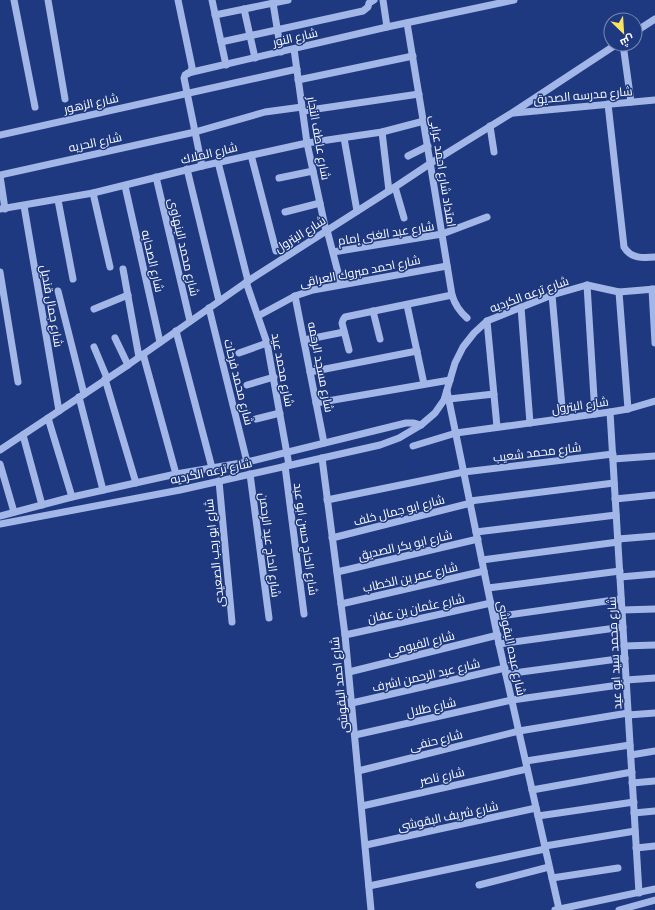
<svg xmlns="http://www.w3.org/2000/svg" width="655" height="910" font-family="'PT Sans Narrow',Cairo,sans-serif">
  <rect width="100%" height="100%" fill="#1e397f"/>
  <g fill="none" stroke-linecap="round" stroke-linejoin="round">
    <g stroke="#a2b7e8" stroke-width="7">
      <path d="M14 0 35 107"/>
      <path d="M48 0 65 99"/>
      <path d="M178 0 192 67 191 72 185 75 184 78 202 166"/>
      <path d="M212 0 226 65"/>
      <path d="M383 0 387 27"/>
      <path d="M273 3 281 52"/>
      <path d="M244 9 255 58"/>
      <path d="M215 15 288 0"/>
      <path d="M407 23 452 295C455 305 459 311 467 318"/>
      <path d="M635 32 655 19"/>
      <path d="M221 42 363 11 368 7 369 3 374 0"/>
      <path d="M623 44 631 102"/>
      <path d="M294 49 307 143 326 231"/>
      <path d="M188 73 387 27 514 0"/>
      <path d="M298 80 413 56"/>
      <path d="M608 104 624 247C631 259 643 258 655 257"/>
      <path d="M303 111 419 94"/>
      <path d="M514 113 655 100"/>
      <path d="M490 126 494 152"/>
      <path d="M382 132 389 191"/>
      <path d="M0 135 297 69"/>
      <path d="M344 138 357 211"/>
      <path d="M251 155 276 251"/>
      <path d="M408 156 428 146"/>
      <path d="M218 162 248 281"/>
      <path d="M187 169 219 301"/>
      <path d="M0 175 195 132 265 112 302 107"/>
      <path d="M0 176 5 209"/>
      <path d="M156 177 190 321"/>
      <path d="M279 178 313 171"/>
      <path d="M125 186 160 342"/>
      <path d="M395 187 404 218"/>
      <path d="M93 193 110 267"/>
      <path d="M58 200 73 279"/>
      <path d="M24 206 59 411"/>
      <path d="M0 209 93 193 202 166 307 143 382 132 424 121"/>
      <path d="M285 212 320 203"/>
      <path d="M327 230 341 284"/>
      <path d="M333 252 442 234 487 217"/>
      <path d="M123 269 139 357"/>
      <path d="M0 272 18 382"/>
      <path d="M246 282 267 343 289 465"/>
      <path d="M587 285 595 414"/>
      <path d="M652 289 655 343"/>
      <path d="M58 291 84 394"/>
      <path d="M619 292 628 409"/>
      <path d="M552 295 563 418"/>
      <path d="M295 296 324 443"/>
      <path d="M407 305 424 384"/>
      <path d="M521 307 530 423"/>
      <path d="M209 308 247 462"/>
      <path d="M94 309 128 295"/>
      <path d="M373 311 380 339"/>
      <path d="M258 316 295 296 313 290 447 266"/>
      <path d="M487 321 497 427"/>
      <path d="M176 331 212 468"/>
      <path d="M115 338 128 365"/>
      <path d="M304 340 344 332"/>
      <path d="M94 347 107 378"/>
      <path d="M349 350 342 323 343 320 345 317 452 295"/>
      <path d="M239 353 267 343"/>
      <path d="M143 354 176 474"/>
      <path d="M310 372 417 351"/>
      <path d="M105 379 136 483"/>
      <path d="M247 385 274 377"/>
      <path d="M447 391 499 644 559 909"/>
      <path d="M79 397 103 490"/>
      <path d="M449 399 494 394"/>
      <path d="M316 403 450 380"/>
      <path d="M610 412 639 893"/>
      <path d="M48 418 72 497"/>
      <path d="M256 419 280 413"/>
      <path d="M23 435 42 505"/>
      <path d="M413 446 456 433 610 412 628 409 655 401"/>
      <path d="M0 450 128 365 248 281 395 187 431 163 512 113 617 44"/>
      <path d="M322 458 345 635 371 910"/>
      <path d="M613 459 655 456"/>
      <path d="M0 464 14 512"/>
      <path d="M285 466 304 614"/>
      <path d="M250 474 269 618"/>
      <path d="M219 481 232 622"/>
      <path d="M615 499 655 495"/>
      <path d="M327 500 464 472 613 454"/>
      <path d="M470 501 614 483"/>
      <path d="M0 516 72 497 176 474 247 462 406 423H414L421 425"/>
      <path d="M0 524 180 490 380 445 399 438 421 425 435 413 444 400 455 363 463 347 474 333 487 321 552 295 587 285 619 292 655 289"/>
      <path d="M476 532 616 515"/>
      <path d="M332 538 471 503"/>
      <path d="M618 539 655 536"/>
      <path d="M482 560 618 542"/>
      <path d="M337 572 478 539"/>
      <path d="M620 577 655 574"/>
      <path d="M488 588 620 571"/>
      <path d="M341 604 484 571"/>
      <path d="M622 610 655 609"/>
      <path d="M494 617 621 599"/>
      <path d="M345 635 491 603"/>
      <path d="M499 644 623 627"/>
      <path d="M624 646 655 645"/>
      <path d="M349 672 498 635"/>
      <path d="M506 674 625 658"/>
      <path d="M626 680 655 678"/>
      <path d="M352 703 505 668"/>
      <path d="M628 715 655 713"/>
      <path d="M355 735 512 700 626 684"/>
      <path d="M631 755 655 751"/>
      <path d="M526 761 630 745"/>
      <path d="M358 771 519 731 628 713"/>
      <path d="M632 783 655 781"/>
      <path d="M532 790 632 772"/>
      <path d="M362 806 527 769"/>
      <path d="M634 813 655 811"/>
      <path d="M538 816 634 802"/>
      <path d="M366 845 536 808"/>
      <path d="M545 846 635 831"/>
      <path d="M636 848 655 846"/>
      <path d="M552 878 618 868"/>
      <path d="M479 885 549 867"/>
      <path d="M369 886 545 849"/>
      <path d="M555 910 655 889"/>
      <path d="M619 910 655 900"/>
    </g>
  </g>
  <g text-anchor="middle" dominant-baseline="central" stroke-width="3" stroke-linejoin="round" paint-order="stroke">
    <g font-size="12" fill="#fff" stroke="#1e397f">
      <text transform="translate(295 37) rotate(-13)">شارع النور</text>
      <text transform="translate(583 95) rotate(-5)">شارع مدرسه الصديق</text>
      <text transform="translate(91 103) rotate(-12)">شارع الزهور</text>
      <text transform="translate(319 138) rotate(80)">شارع عاطف النجار</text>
      <text transform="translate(95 142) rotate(-12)">شارع الحريه</text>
      <text transform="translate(209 153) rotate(-13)">شارع الملاك</text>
      <text transform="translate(443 171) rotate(81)">امتداد شارع احمد عرابى</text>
      <text transform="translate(386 233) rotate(-9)">شارع عبد الغنى إمام</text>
      <text transform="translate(300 234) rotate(-32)">شارع البترول</text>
      <text transform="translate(184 247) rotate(77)">شارع محمد البنهاوى</text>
      <text transform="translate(153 261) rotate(77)">شارع الصحابه</text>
      <text transform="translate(360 271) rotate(-11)">شارع احمد مبروك العراقى</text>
      <text transform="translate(529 294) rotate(-20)">شارع ترعه الكرديه</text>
      <text transform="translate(52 306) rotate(80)">شارع جمال قنديل</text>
      <text transform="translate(321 367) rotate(79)">شارع مسجد الرحمه</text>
      <text transform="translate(283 370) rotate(79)">شارع محمد عيد</text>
      <text transform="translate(239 382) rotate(76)">شارع محمد فرحات</text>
      <text transform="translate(580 405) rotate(-8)">شارع البترول</text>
      <text transform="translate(537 452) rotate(-7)">شارع محمد شعيب</text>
      <text transform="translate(211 471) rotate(-12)">شارع ترعه الكرديه</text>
      <text transform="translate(399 510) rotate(-14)">شارع ابو جمال خلف</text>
      <text transform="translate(306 539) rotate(82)">شارع الحاج حسن ابو عبد</text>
      <text transform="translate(270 545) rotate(83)">شارع الحاج عبد الرحمن</text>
      <text transform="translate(405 545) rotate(-13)">شارع ابو بكر الصديق</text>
      <text transform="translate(214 553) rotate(-96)">شارع ابو رجب الصعيدى</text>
      <text transform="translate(410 577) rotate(-13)">شارع عمر بن الخطاب</text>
      <text transform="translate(416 608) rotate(-12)">شارع عثمان بن عفان</text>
      <text transform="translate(421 643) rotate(-14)">شارع الفيومى</text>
      <text transform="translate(512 648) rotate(78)">شارع عبده البقوشى</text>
      <text transform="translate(614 653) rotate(-93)">شارع محمد سيد ابو عيد</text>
      <text transform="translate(426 675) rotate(-13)">شارع عبد الرحمن اشرف</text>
      <text transform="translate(339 685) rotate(-96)">شارع احمد البقوشى</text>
      <text transform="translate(431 707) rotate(-13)">شارع طلال</text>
      <text transform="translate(436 740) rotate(-14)">شارع حنفى</text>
      <text transform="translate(442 776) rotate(-12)">شارع ناصر</text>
      <text transform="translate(448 816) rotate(-12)">شارع شريف البقوشى</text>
    </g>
  </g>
  <g transform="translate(623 32) rotate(155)"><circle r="19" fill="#1e397f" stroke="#7888b2"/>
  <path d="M0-3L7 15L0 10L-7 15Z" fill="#f8e461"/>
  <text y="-6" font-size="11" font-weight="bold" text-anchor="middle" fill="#ffffff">ش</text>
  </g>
</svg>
